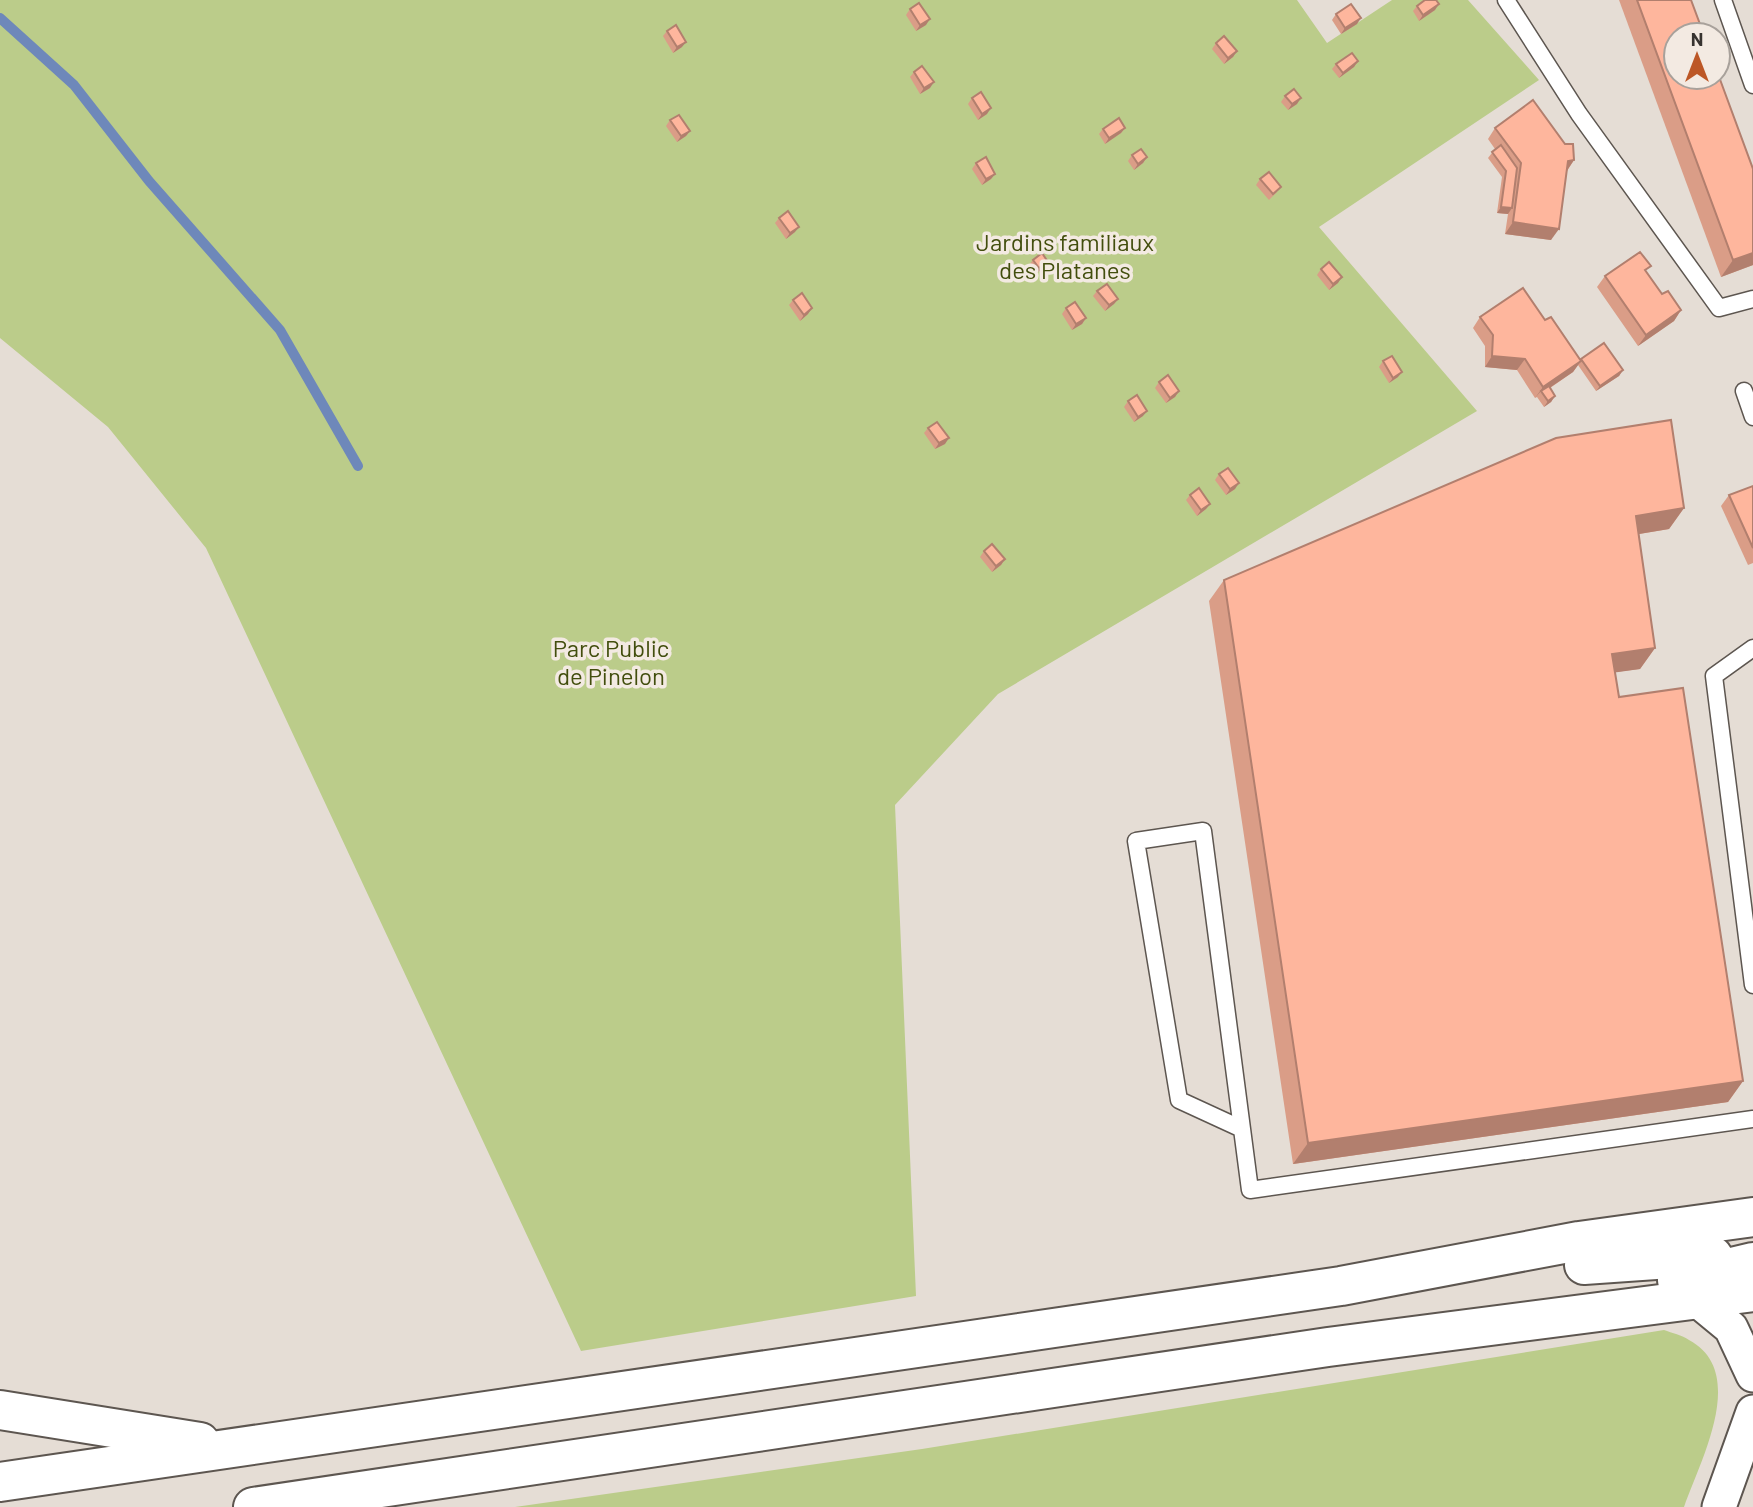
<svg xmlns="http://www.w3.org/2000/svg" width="1753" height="1507" font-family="Barlow,sans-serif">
  <rect width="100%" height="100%" fill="#e5ddd5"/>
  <g fill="#bbcc8a">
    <path d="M0 0H1297L1327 43 1392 0H1468L1539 80 1319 227 1477 411 998 694 895 805 916 1296 581 1351 206 548 108 427 0 338Z"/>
    <path d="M1664 1330C1672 1333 1682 1335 1689 1340 1749 1372 1700 1461 1684 1507H515L922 1449Z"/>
  </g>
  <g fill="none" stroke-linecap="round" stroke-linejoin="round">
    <path stroke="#6e88ba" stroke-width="10" d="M0 18 74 85 149 181 280 330 358 466"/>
    <defs>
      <g id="service">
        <path d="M1506 0 1579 114 1719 308 1753 299"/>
        <path d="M1723 0 1753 85"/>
        <path d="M1744 391 1753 417"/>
        <path d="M1753 648 1714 676 1753 985"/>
        <path d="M1242 1129 1179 1100 1136 841 1203 831 1250 1190 1753 1119"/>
      </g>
      <g id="minor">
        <path d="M1697 1300 1731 1328 1753 1375"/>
        <path d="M1719 1507 1753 1412"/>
      </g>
      <g id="secondary">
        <path d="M1584 1265 1713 1256"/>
        <path d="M1677 1280 1753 1262"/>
        <path d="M0 1410 200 1442"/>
        <path d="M0 1482 1341 1286 1579 1241 1753 1217"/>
        <path d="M253 1507 1328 1347 1753 1292"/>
      </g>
    </defs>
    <use href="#service" stroke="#5d5650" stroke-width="19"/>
    <use href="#minor" stroke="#5d5650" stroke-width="37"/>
    <use href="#secondary" stroke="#5d5650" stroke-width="42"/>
    <use href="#service" stroke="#fff" stroke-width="16"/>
    <use href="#minor" stroke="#fff" stroke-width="33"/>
    <use href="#secondary" stroke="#fff" stroke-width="38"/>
  </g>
  <g fill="#da9d87">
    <path d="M1619 0H1691L1753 265 1721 277Z"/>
    <path d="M1417 6 1435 10 1419 21 1413 11Z"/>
    <path d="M910 9 926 25 916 31 906 15Z"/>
    <path d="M1336 14 1357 24 1341 34 1332 20Z"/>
    <path d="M667 31 682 47 673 53 663 36Z"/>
    <path d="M1216 43 1237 51 1233 57 1224 64 1212 49Z"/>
    <path d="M1358 61 1354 67 1339 78 1332 69 1336 64Z"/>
    <path d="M914 72 930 88 920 94 910 77Z"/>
    <path d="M1285 96 1297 104 1288 110 1281 102Z"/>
    <path d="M972 98 987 114 978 120 968 104Z"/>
    <path d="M670 120 690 131 686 136 677 142 666 126Z"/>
    <path d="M1125 128 1121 133 1105 144 1099 134 1103 129Z"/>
    <path d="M1495 128 1574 160 1567 171 1551 240 1505 234 1508 214 1497 213 1502 177 1488 158 1495 149 1488 139Z"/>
    <path d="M1132 155 1147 157 1143 163 1134 170 1128 161Z"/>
    <path d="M976 163 995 174 991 179 982 185 972 169Z"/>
    <path d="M1260 179 1277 192 1269 200 1256 185Z"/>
    <path d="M779 218 795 232 786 239 775 223Z"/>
    <path d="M1033 260 1048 262 1044 268 1035 274 1029 265Z"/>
    <path d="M1321 269 1338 283 1329 290 1317 275Z"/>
    <path d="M1646 272 1662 294 1681 310 1674 321 1638 346 1597 287 1605 276Z"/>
    <path d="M1097 291 1118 299 1114 304 1105 311 1093 296Z"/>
    <path d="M793 300 808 314 800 321 789 305Z"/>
    <path d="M1066 308 1086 318 1082 324 1072 330 1062 314Z"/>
    <path d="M1480 317 1545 320 1580 360 1581 359 1623 370 1619 376 1596 391 1578 365 1573 372 1550 388 1555 396 1551 402 1544 407 1537 397 1535 398 1517 370 1485 367V346L1473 328Z"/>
    <path d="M1383 361 1398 377 1389 383 1379 367Z"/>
    <path d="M1159 382 1179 391 1175 397 1166 403 1155 388Z"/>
    <path d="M1128 401 1143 416 1134 422 1124 407Z"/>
    <path d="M928 428 945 444 935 449 924 433Z"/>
    <path d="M1219 474 1235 489 1226 495 1215 480Z"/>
    <path d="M1753 486V563L1748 565 1721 506 1729 495Z"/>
    <path d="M1190 495 1210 504 1206 509 1197 516 1186 500Z"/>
    <path d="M1684 508 1669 529 1639 534 1655 648 1640 669 1615 672 1619 697 1743 1081 1728 1102 1293 1164 1209 601 1224 580Z"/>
    <path d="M984 551 1005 559 1001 565 992 572 980 557Z"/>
  </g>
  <g fill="#b27f6e">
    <path d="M1439 4 1435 10 1419 21 1423 15Z"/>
    <path d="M1361 18 1357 24 1341 34 1345 28Z"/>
    <path d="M930 19 926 25 916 31 920 25Z"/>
    <path d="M686 42 682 47 673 53 677 47Z"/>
    <path d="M1237 51 1233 57 1224 64 1228 58Z"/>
    <path d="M1358 61 1354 67 1339 78 1343 73Z"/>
    <path d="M934 82 930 88 920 94 924 88Z"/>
    <path d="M1301 98 1297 104 1288 110 1292 104Z"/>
    <path d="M991 108 987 114 978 120 982 114Z"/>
    <path d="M1125 128 1121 133 1105 144 1109 138Z"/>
    <path d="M690 131 686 136 677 142 681 136Z"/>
    <path d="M1147 157 1143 163 1134 170 1138 164Z"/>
    <path d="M1574 160 1566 172 1568 161Z"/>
    <path d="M995 174 991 179 982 185 986 179Z"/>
    <path d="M1501 207 1512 208 1508 214 1497 213Z"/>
    <path d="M1513 222 1559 229 1551 240 1505 234Z"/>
    <path d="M799 227 795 232 786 239 790 233Z"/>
    <path d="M1753 253V265L1721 277 1733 260Z"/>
    <path d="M1048 262 1044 268 1035 274 1039 268Z"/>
    <path d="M1342 277 1338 283 1329 290 1333 284Z"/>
    <path d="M1118 299 1114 304 1105 311 1109 305Z"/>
    <path d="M812 308 808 314 800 321 804 315Z"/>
    <path d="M1681 310 1674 321 1638 346 1646 335Z"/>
    <path d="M1086 318 1082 324 1072 330 1076 324Z"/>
    <path d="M1492 356 1525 359 1517 370 1485 367Z"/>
    <path d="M1581 361 1573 372 1542 393 1541 391 1535 398 1543 387Z"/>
    <path d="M1623 370 1619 376 1596 391 1600 386Z"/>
    <path d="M1402 372 1398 377 1389 383 1393 378Z"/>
    <path d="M1179 391 1175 397 1166 403 1170 398Z"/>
    <path d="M1555 396 1551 402 1544 407 1548 401Z"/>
    <path d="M1147 411 1143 416 1134 422 1138 417Z"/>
    <path d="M949 438 945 444 935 449 939 443Z"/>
    <path d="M1239 483 1235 489 1226 495 1230 489Z"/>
    <path d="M1210 504 1206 509 1197 516 1201 510Z"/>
    <path d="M1684 508 1669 529 1621 537 1636 516Z"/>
    <path d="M1005 559 1001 565 992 572 996 566Z"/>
    <path d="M1655 648 1640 669 1597 675 1612 654Z"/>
    <path d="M1743 1081 1728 1102 1293 1164 1308 1143Z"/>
  </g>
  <g fill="#feb69d" stroke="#b27f6e" stroke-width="2">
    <path d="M1425 0H1436L1439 4 1423 15 1417 6Z"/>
    <path d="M1637 0H1691L1704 35H1676V77H1718V74L1753 169V253L1733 260Z"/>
    <path d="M919 3 930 19 920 25 910 9Z"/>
    <path d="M1351 4 1361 18 1345 28 1336 14Z"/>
    <path d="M676 25 686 42 677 47 667 31Z"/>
    <path d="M1224 36 1237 51 1228 58 1216 43Z"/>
    <path d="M1352 53 1358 61 1343 73 1336 64Z"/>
    <path d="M922 66 934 82 924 88 914 72Z"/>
    <path d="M1294 89 1301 98 1292 104 1285 96Z"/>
    <path d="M981 92 991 108 982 114 972 98Z"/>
    <path d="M1533 100 1565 144H1573L1574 160 1568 161 1559 229 1513 222 1521 163 1495 128Z"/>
    <path d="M679 115 690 131 681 136 670 120Z"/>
    <path d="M1119 118 1125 128 1109 138 1103 129Z"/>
    <path d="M1501 145 1517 168 1512 208 1501 207 1506 171 1492 152Z"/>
    <path d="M1141 149 1147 157 1138 164 1132 155Z"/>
    <path d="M986 157 995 174 986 179 976 163Z"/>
    <path d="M1269 172 1281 187 1273 194 1260 179Z"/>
    <path d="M788 211 799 227 790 233 779 218Z"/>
    <path d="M1640 252 1651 266 1645 270 1662 294 1668 291 1681 310 1646 335 1605 276Z"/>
    <path d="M1042 253 1048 262 1039 268 1033 260Z"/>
    <path d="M1329 262 1342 277 1333 284 1321 269Z"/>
    <path d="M1107 284 1118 299 1109 305 1097 291Z"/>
    <path d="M1523 288 1545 320 1551 317 1581 361 1543 387 1525 359 1492 356 1493 335 1480 317Z"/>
    <path d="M802 293 812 308 804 315 793 300Z"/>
    <path d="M1075 302 1086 318 1076 324 1066 308Z"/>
    <path d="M1604 343 1623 370 1600 386 1581 359Z"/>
    <path d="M1392 356 1402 372 1393 378 1383 361Z"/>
    <path d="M1168 375 1179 391 1170 398 1159 382Z"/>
    <path d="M1549 386 1555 396 1548 401 1541 391Z"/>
    <path d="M1137 395 1147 411 1138 417 1128 401Z"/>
    <path d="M1671 420 1684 508 1636 516 1655 648 1612 654 1619 697 1683 688 1743 1081 1308 1143 1224 580 1556 438Z"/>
    <path d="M937 422 949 438 939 443 928 428Z"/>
    <path d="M1228 468 1239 483 1230 489 1219 474Z"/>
    <path d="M1753 486V548L1729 495Z"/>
    <path d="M1199 488 1210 504 1201 510 1190 495Z"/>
    <path d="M992 544 1005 559 996 566 984 551Z"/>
  </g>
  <g text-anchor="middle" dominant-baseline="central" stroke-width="7" stroke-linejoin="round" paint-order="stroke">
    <g font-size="24" fill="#424e0d" stroke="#f3eae2">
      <text x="1065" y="241">Jardins familiaux<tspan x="1065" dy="28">des Platanes</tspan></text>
      <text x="611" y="647">Parc Public<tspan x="611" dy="28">de Pinelon</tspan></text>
    </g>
  </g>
  <g transform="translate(1697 56)"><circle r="33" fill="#f3eae2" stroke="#a8a19b" stroke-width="2"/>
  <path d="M0-5L12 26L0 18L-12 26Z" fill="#bc5726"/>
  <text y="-10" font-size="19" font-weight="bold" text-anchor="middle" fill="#373330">N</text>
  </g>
</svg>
